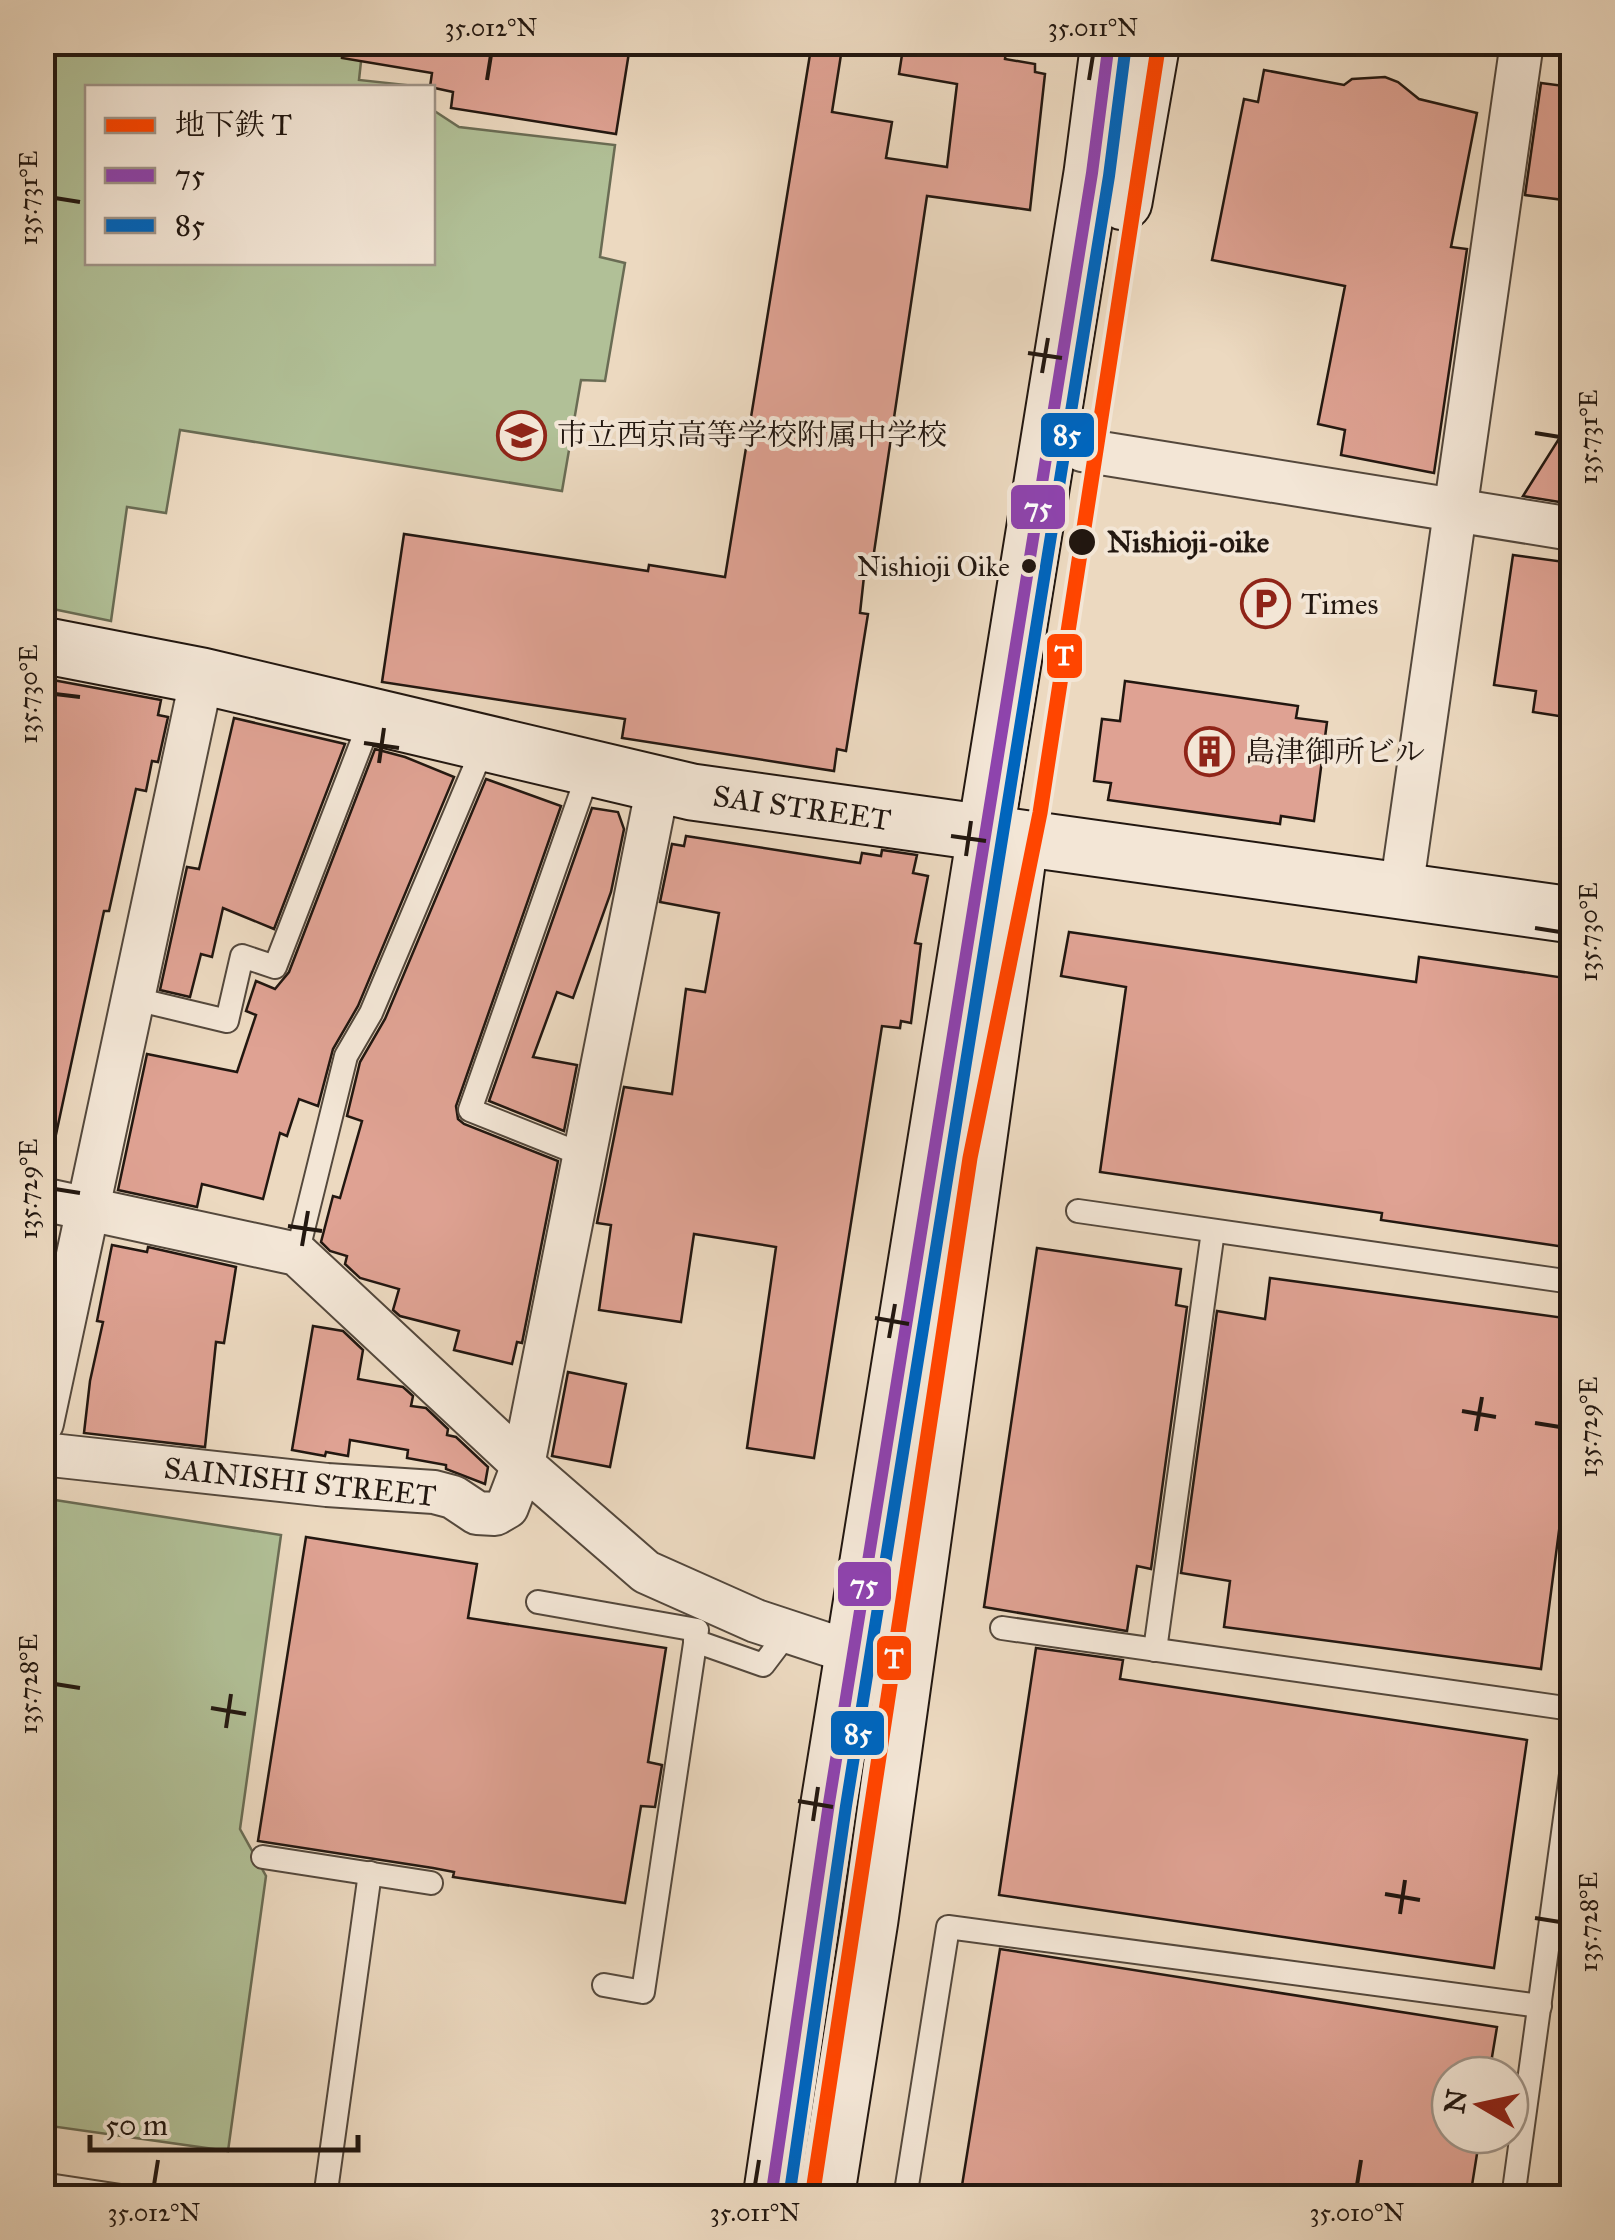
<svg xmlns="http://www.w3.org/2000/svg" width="1615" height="2240" font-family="'IM FELL Great Primer','Noto Serif JP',serif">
  <rect width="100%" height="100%" fill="#ecd9c0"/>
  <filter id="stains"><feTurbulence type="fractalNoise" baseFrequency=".002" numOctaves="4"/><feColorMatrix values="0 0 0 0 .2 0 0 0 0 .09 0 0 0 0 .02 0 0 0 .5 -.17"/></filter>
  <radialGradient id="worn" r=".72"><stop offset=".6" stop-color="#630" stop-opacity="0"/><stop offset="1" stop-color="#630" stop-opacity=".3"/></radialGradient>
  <g fill="#b1c097" stroke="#6a6c54" stroke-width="2.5">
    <path d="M43 43H363L359 80 406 85 405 88H88V262H432L433 110 459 127 615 145 600 257 625 263 605 381 581 380 562 491 180 430 166 513 127 507 111 621 43 607Z"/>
    <path d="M42 1498 281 1535 240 1829 266 1876 228 2151 43 2125Z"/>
  </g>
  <g fill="#dfa293" stroke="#221710" stroke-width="2.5">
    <path d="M343 42H602L630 46 616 134 451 108 453 92 430 87 432 73 342 58Z"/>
    <path d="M812 42H843L832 112 892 122 886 158 947 167 957 84 899 74 904 42H1007L1005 59 1035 64V72L1045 74 1030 210 927 196 873 559 866 558 860 613 868 614 846 751 837 749 834 771 622 738 625 719 382 682 404 534 648 571 649 565 725 577Z"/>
    <path d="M1264 70 1344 85 1352 79 1385 77 1398 82 1419 99 1477 113 1451 247 1467 249 1434 473 1341 455 1345 430 1318 424 1345 286 1212 260 1244 99 1258 102Z"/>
    <path d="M1541 83 1572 87V184L1566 183 1564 200 1525 195Z"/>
    <path d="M1572 418V504L1523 496Z"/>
    <path d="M1513 555 1572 563V718L1533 712 1536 691 1494 685Z"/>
    <path d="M42 678 161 700 158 715 168 717 158 762 152 761 146 791 136 789 109 911H104L55 1139 42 1137Z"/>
    <path d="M1125 681 1298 706 1296 718 1327 722 1314 821 1281 816 1280 824 1108 800 1111 783 1094 781 1102 719 1120 721Z"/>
    <path d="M234 718 345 744 274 929 223 908 212 957 201 954 190 997 160 990 187 867 199 869Z"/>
    <path d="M375 749 405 757 454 777 358 1006 333 1049 318 1106 299 1099 287 1136 280 1133 263 1199 202 1184 197 1207 118 1190 147 1054 237 1072 256 1015 246 1011 256 981 275 989 289 972Z"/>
    <path d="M486 779 561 806 456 1106 458 1119 464 1124 558 1161 522 1343 517 1342 512 1364 454 1350 459 1331 400 1316 393 1310 399 1289 360 1278 345 1264 347 1256 330 1251 321 1242 333 1196 340 1198 362 1121 347 1116 360 1062 385 1019Z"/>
    <path d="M592 808 618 812 624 829 611 892 573 998 557 992 533 1057 577 1065 564 1131 489 1101Z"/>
    <path d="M686 836 860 863 862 853 881 856 882 850 917 855 913 873 928 876 915 943 921 944 911 1023 901 1021 900 1028 882 1026 814 1458 747 1448 776 1247 694 1234 681 1322 599 1310 611 1225 597 1223 624 1087 672 1094 686 989 705 992 719 913 660 902 672 844 684 846Z"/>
    <path d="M1069 932 1416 982 1419 957 1572 979V1248L1381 1220 1382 1213 1100 1172 1126 987 1061 976Z"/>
    <path d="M112 1245 147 1252 148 1247 236 1267 224 1343 216 1342 205 1447 84 1433 90 1381 103 1322 97 1321Z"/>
    <path d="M1037 1248 1181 1269 1176 1305 1187 1307 1151 1569 1137 1566 1127 1631 984 1607Z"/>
    <path d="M1270 1278 1572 1319V1431L1541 1669 1224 1627 1230 1581 1181 1573 1217 1311 1265 1319Z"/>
    <path d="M313 1326 343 1331 363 1350 358 1379 403 1387 413 1396 411 1406 426 1408 448 1429 447 1435 456 1437 488 1467 485 1484 446 1469V1465L407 1458 408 1450 350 1440 348 1456 326 1452 325 1456 292 1450Z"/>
    <path d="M568 1372 626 1384 610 1467 552 1456Z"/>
    <path d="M306 1537 477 1564 468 1618 666 1648 648 1762 662 1765 655 1807 641 1806 625 1903 453 1877 454 1872 433 1868 258 1841Z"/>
    <path d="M1036 1648 1123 1660 1120 1679 1527 1740 1494 1968 999 1895Z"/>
    <path d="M1000 1949 1497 2027 1489 2075H1450V2135H1480L1470 2198H960Z"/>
  </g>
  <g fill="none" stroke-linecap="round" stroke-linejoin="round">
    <defs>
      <g id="lane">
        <path d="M131 998 227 1021 242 956 275 967 372 716"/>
        <path d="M583 1155 470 1110 590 768"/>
        <path d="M1078 1211 1572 1282"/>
        <path d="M297 1254 346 1056 371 1013 485 743"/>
        <path d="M538 1602 697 1630 643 1992 604 1985"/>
        <path d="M1002 1628 1572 1709"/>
        <path d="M695 1641 763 1665 788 1632"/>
        <path d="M1155 1650 1213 1231"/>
        <path d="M263 1857 431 1883"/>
        <path d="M42 2184 134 2198"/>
        <path d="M325 2198 370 1873"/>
        <path d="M905 2198 948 1927 1540 2006"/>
        <path d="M1513 2198 1572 1767"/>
      </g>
      <g id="street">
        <path d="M1082 450 1572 529"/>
        <path d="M1401 891 1522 42"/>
        <path d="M42 1199 297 1254 523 1465 646 1572 756 1621 853 1653 880 1658"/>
        <path d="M42 1423 202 676"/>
        <path d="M42 1454 327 1485 434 1492 453 1497 477 1513 495 1514 507 1507 523 1465 658 785"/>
      </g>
      <g id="secondary">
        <path d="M1124 202 1152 42"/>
        <path d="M42 645 202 676 692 792 1572 915"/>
        <path d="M771 2198 829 1803 1092 173 1109 42"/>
        <path d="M826 2198 870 1920 1019 850"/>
      </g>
    </defs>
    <use href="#lane" stroke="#54483c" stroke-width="26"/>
    <use href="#street" stroke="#54483c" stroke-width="46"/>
    <use href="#secondary" stroke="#221710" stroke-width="59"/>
    <use href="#lane" stroke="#f3e6d6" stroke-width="22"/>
    <use href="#street" stroke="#f3e6d6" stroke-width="42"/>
    <use href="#secondary" stroke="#f3e6d6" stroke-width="55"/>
    <defs>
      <path id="bus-1" d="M771 2198 829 1803 1092 173 1109 42"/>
      <path id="bus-2" d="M789 2198 846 1806 1109 176 1126 44"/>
    </defs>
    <use href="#bus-1" stroke="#f3e6d6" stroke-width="20"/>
    <use href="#bus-2" stroke="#f3e6d6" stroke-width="20"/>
    <use href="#bus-1" stroke="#8e44ad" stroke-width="12"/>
    <use href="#bus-2" stroke="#0065bd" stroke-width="12"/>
    <defs>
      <path id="metro-1" d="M812 2198 970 1158 1040 813 1159 42"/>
    </defs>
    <use href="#metro-1" stroke="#f3e6d6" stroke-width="22"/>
    <use href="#metro-1" stroke="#ff4500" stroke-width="15"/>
  </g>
  <path fill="none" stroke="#221710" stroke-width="4" d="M487 80 491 55M1089 80 1093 55M55 198 80 202M1028 353 1062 358M1042 373 1048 338M1535 433 1560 437M55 694 80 697M364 743 399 748M379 763 384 728M951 836 986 841M966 856 971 821M1535 928 1560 932M55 1189 80 1193M288 1226 322 1231M302 1246 308 1211M875 1318 909 1324M889 1338 895 1304M1462 1411 1496 1417M1535 1423 1560 1427M1476 1431 1482 1397M55 1684 80 1688M211 1708 246 1714M226 1728 231 1694M798 1801 833 1807M813 1821 818 1787M1385 1894 1420 1900M1400 1914 1405 1880M1535 1918 1560 1922M154 2185 158 2160M755 2185 759 2160M1357 2185 1361 2160"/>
  <defs>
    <symbol id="school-ring" viewBox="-11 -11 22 22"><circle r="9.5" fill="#f3e6d6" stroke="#8f2418" stroke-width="1.5"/><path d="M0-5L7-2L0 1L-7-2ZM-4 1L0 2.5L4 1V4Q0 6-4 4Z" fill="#8f2418"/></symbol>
    <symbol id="parking-ring" viewBox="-11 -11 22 22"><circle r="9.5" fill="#f3e6d6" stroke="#8f2418" stroke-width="1.5"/><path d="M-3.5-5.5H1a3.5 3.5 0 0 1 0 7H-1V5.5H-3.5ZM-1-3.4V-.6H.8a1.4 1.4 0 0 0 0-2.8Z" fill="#8f2418"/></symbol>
    <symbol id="building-ring" viewBox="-11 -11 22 22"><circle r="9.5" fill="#f3e6d6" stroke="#8f2418" stroke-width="1.5"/><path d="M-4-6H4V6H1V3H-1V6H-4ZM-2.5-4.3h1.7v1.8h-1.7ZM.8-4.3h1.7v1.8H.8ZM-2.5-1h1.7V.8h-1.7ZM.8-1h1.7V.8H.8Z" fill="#8f2418"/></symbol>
  </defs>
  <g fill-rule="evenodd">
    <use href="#school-ring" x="494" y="408" width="55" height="55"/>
    <use href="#parking-ring" x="1238" y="576" width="55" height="55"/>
    <use href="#building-ring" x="1182" y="724" width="55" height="55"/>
  </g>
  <g fill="#221710" stroke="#f3e6d6" stroke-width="4">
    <circle cx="1082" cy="542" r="15"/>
    <circle cx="1029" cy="566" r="9"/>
  </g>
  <g text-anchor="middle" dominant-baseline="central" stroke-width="8" stroke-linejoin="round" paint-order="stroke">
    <g font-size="28" fill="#221710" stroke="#f3e6d6" text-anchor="end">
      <text x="1010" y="566">Nishioji Oike</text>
    </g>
    <g font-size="30" fill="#221710" stroke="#f3e6d6" text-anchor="start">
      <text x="557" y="435">市立西京高等学校附属中学校</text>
      <text x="1301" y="604">Times</text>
      <text x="1245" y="752">島津御所ビル</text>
    </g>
    <g font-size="30" font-weight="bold" fill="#221710" stroke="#f3e6d6" text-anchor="start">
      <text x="1107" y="542">Nishioji-oike</text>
    </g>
    <g font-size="30" fill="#221710" stroke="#f3e6d6">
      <text transform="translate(802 808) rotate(8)">SAI STREET</text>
      <text transform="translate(300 1482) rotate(6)">SAINISHI STREET</text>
    </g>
  </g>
  <g stroke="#f3e6d6" stroke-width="4">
    <rect x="1039" y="411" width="57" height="48" rx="10" fill="#0065bd"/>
    <rect x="1009" y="483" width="58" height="48" rx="10" fill="#8e44ad"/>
    <rect x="1045" y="632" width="39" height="48" rx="10" fill="#ff4500"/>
    <rect x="836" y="1560" width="57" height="48" rx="10" fill="#8e44ad"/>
    <rect x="875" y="1634" width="38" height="48" rx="10" fill="#ff4500"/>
    <rect x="829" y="1709" width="57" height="48" rx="10" fill="#0065bd"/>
  </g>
  <g font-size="28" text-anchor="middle" font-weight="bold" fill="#fff">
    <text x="1067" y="444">85</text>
    <text x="1038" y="517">75</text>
    <text x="1064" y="665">T</text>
    <text x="864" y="1594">75</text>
    <text x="894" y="1668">T</text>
    <text x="858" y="1743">85</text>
  </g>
  <rect width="1615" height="2240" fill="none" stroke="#ecd9c0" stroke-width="110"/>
  <rect x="85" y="85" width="350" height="180" fill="#f3e6d6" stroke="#9f9387" stroke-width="2.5"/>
  <rect x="105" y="118" width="50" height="15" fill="#ff4500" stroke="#9f9387" stroke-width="2.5"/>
  <text x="175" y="135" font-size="30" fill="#221710">地下鉄 T</text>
  <rect x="105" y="168" width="50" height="15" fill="#8e44ad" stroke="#9f9387" stroke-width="2.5"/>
  <text x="175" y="185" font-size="30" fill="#221710">75</text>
  <rect x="105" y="218" width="50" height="15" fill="#0065bd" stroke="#9f9387" stroke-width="2.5"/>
  <text x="175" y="235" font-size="30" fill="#221710">85</text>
  <g transform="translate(1480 2105) rotate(279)"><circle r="48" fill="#f3e6d6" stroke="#9f9387" stroke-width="2.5"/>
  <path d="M0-8L18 38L0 25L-18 38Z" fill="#8f2418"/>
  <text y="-15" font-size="28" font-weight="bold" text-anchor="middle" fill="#221710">N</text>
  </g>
  <path d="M90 2135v15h268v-15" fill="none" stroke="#221710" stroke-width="5"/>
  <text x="105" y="2135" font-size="30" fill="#221710" stroke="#f3e6d6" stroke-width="8" paint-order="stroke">50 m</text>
  <rect x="55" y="55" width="1505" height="2130" fill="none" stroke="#221710" stroke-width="4"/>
  <g font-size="25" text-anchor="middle" fill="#221710">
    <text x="491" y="36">35.012°N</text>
    <text x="1093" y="36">35.011°N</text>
    <text transform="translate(28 198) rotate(-90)" y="9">135.731°E</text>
    <text transform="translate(1588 437) rotate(-90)" y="9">135.731°E</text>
    <text transform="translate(28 694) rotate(-90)" y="9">135.730°E</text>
    <text transform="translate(1588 932) rotate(-90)" y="9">135.730°E</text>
    <text transform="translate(28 1189) rotate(-90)" y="9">135.729°E</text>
    <text transform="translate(1588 1427) rotate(-90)" y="9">135.729°E</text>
    <text transform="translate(28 1684) rotate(-90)" y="9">135.728°E</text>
    <text transform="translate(1588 1922) rotate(-90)" y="9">135.728°E</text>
    <text x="154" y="2221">35.012°N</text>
    <text x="755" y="2221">35.011°N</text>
    <text x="1357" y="2221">35.010°N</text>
  </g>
  <rect width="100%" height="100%" filter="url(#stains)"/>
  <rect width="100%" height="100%" fill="url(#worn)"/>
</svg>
